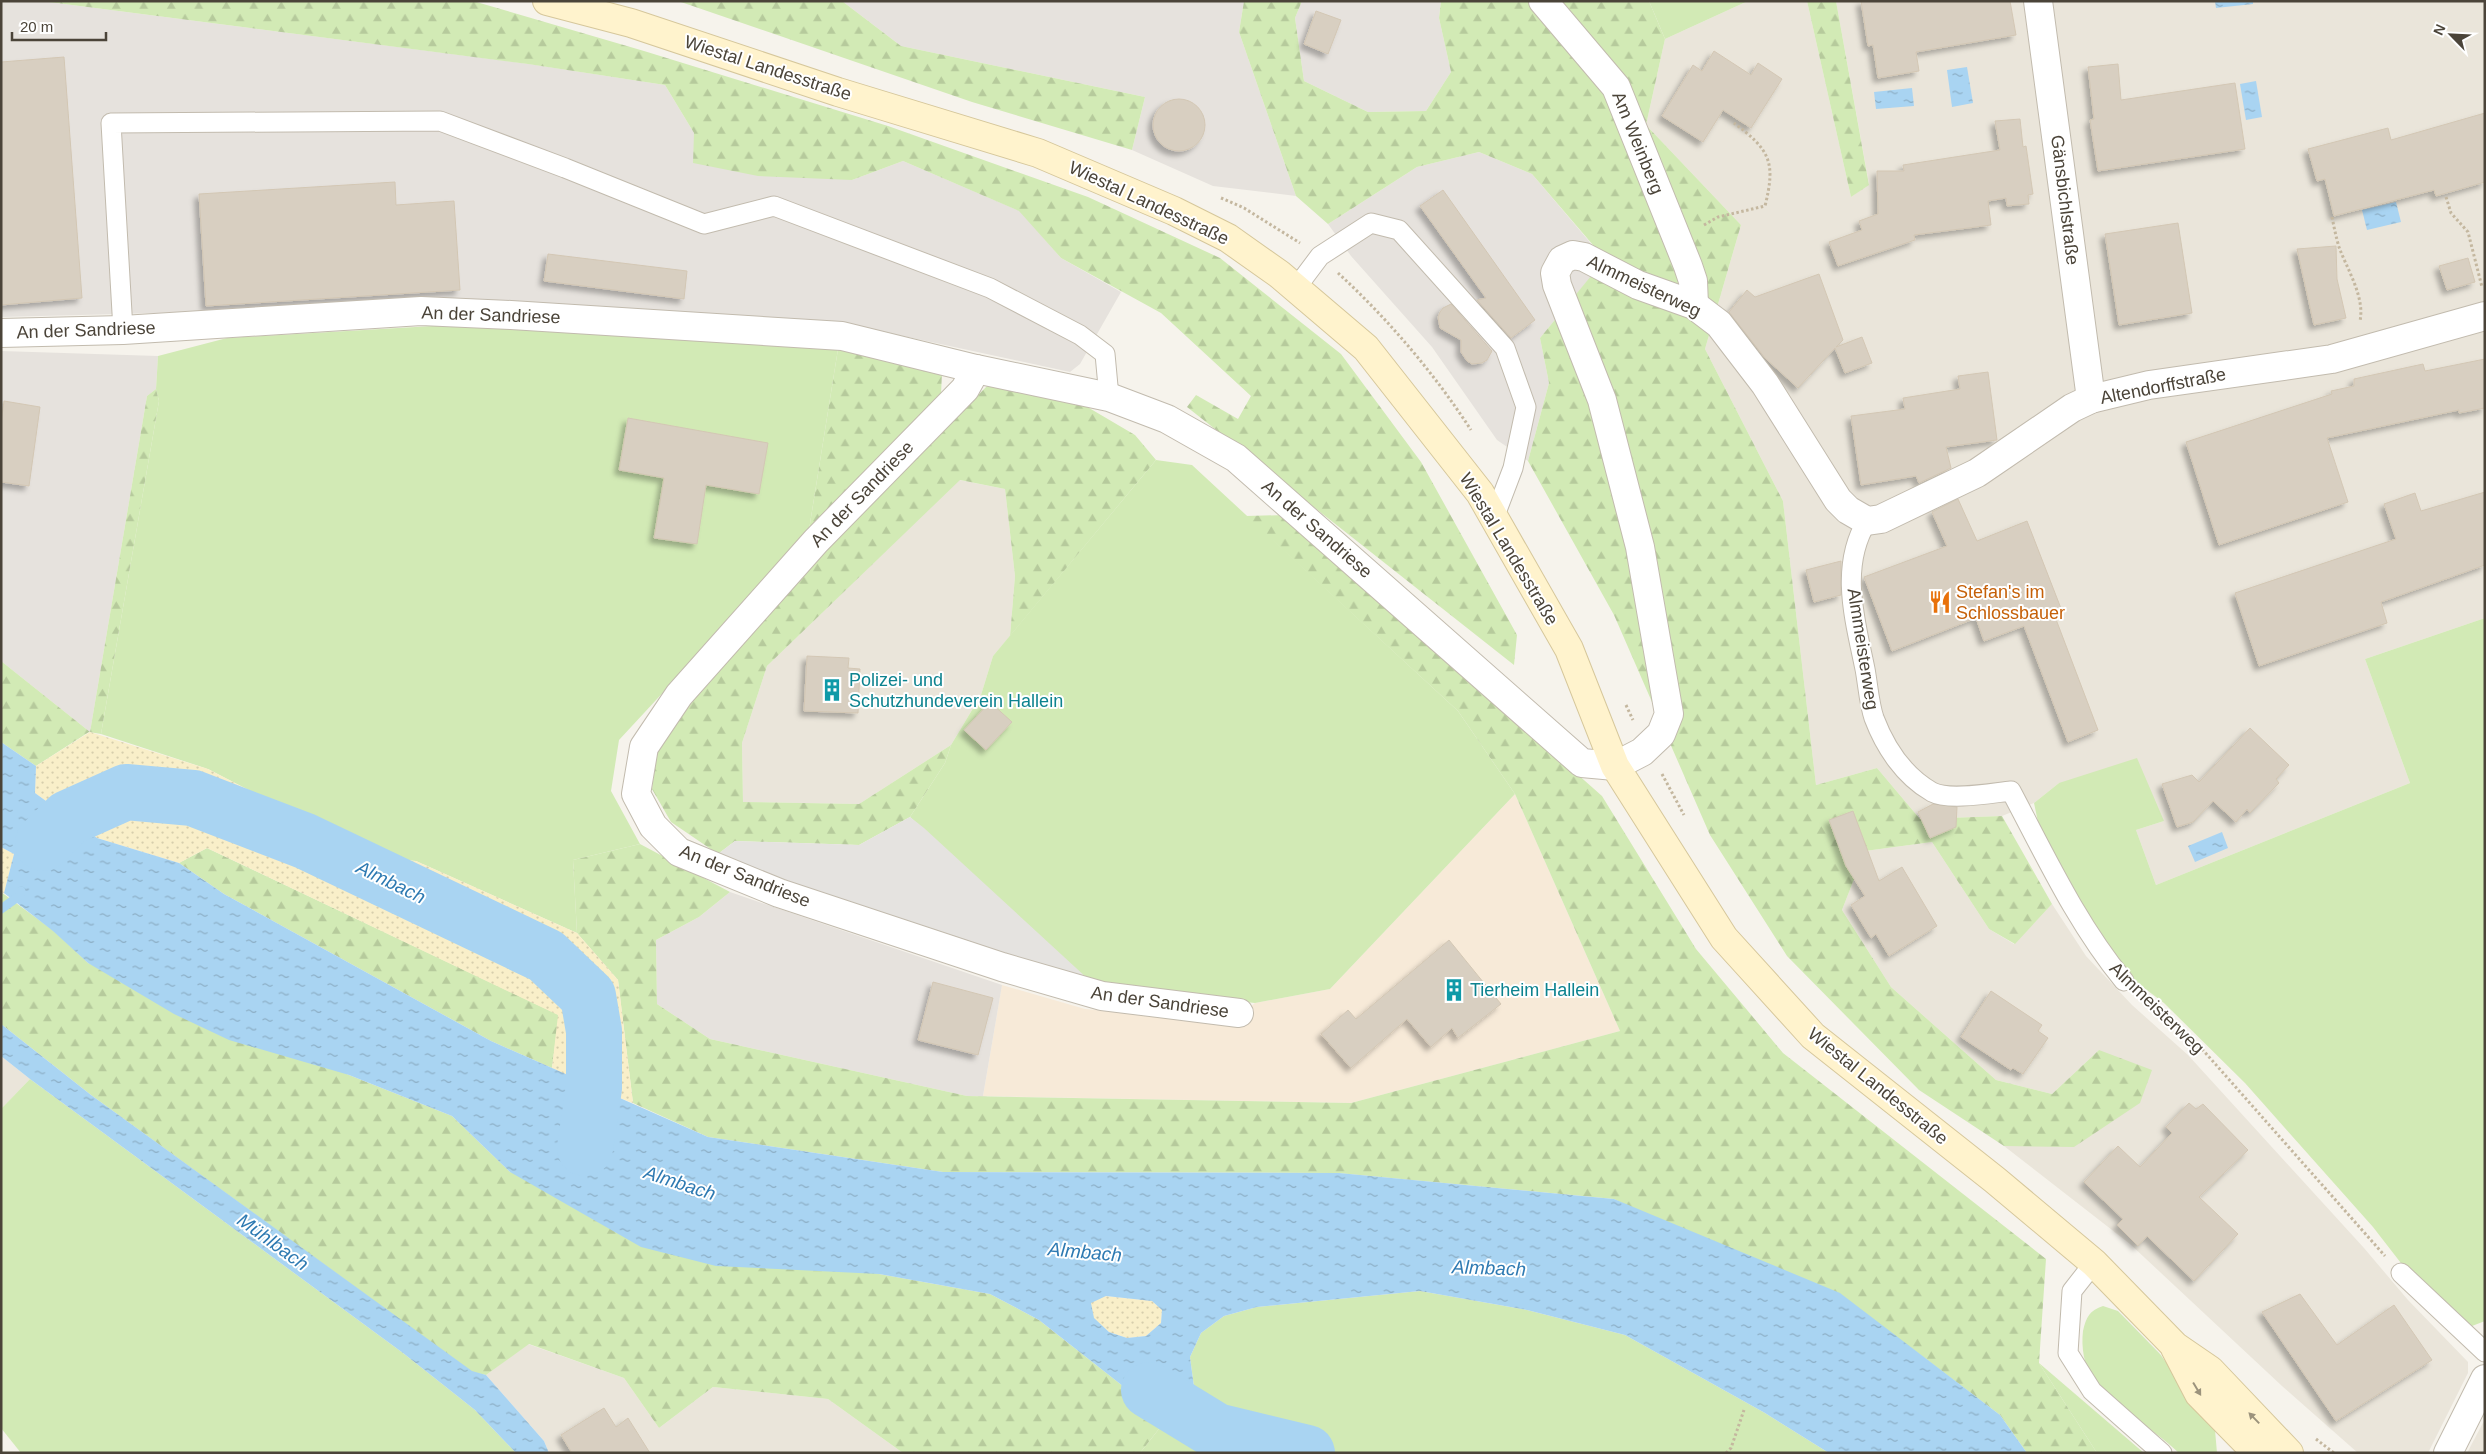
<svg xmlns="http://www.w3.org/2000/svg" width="2486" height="1454" font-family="Helvetica,sans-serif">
  <defs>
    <pattern id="forest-firs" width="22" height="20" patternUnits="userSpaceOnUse" patternTransform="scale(1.25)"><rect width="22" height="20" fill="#d2eab5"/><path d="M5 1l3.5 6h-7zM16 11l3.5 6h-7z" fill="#b6ca9c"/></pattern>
    <pattern id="sand-dots" width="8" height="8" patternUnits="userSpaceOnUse" patternTransform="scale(1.25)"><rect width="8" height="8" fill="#f9efc9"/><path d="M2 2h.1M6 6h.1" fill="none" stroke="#d7cead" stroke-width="1.8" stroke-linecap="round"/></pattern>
    <pattern id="water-ripples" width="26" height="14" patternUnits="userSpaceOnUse" patternTransform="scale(1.25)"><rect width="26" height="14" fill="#a9d4f2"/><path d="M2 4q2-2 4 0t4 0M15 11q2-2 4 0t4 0" fill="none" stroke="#8caec5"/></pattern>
    <filter id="shadow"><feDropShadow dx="-4.5" dy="4.5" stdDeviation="2.5" flood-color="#0004"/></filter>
  </defs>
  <rect width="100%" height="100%" fill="#f6f3ec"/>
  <g fill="#eae5da">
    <path d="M1748 1H1807L1851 197 1869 184 1836 1H2485V618L2365 659 2410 783 2156 885 2136 830 2164 821 2059 783 2034 803 2002 816 1920 819 1877 768 1816 785 1783 501 1705 349 1741 225 1646 125 1665 39Z"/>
    <path d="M959 480 1005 489 1015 576 1010 636 993 656 981 695 951 745 859 804 743 802 742 743 767 666Z"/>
    <path d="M1932 842 1989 929 2014 944 2052 904 2086 956 2132 1005 2188 1055 2364 1248 2408 1300 2468 1362V1373L2428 1453H2358L2282 1386 2130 1244 2004 1146H2074L2099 1050 2052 1094 1996 1080 1891 987 1842 910 1865 851Z"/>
    <path d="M1 1056 30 1079 1 1109Z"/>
    <path d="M528 1344 624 1378 659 1428 713 1387 828 1399 903 1453H549L544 1441 486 1375Z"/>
    <path d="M2485 1419V1453H2467Z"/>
  </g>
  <path fill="#f7ead8" d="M1515 794 1620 1031 1351 1103 983 1096 1002 985 1085 1009 1231 1023 1255 1003 1330 989Z"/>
  <g fill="#e6e2dd">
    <path d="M1 1H41L529 64 665 85 694 133 852 180 903 161 1020 211 1061 258 1121 292 1080 364 1070 372 852 325 437 306 1 317Z"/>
    <path d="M842 1H1244L1239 32 1296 196 1213 186 1132 150 1145 97 901 46Z"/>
    <path d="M1302 1H1441L1439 18 1451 72 1426 111 1368 112 1304 81 1295 18Z"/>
    <path d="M1479 152 1532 174 1605 260 1540 338 1549 383 1528 461 1497 440 1432 347 1351 256 1328 224 1417 167Z"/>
    <path d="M1 351 158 356 156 389 147 396 90 732 1 661Z"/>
    <path d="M730 892 1002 985 983 1096H967L710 1039 657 1004 656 940 699 917Z"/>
  </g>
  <g fill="#d2eab5">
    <path d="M1649 1H1748L1665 39Z"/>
    <path d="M466 324 838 349 808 536 619 740 611 791 640 844 573 860 577 933 416 861 380 858 208 769 101 734 159 401 156 389 158 356 227 338Z"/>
    <path d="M1156 460 1192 465 1458 711 1515 794 1330 989 1255 1003 1094 986 910 817 945 763 951 745 981 695 993 656Z"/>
    <path d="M2485 618V1321L2472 1326 2454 1317 2404 1267 2373 1227 2245 1083 2164 1003 2123 972 2072 893 2038 822 2034 803 2059 783 2137 758 2164 821 2136 830 2156 885 2410 783 2365 659Z"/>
    <path d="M30 1079 403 1353 475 1410 516 1453H21L1 1428V1109Z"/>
    <path d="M1420 1291 1527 1310 1625 1335 1765 1413 1829 1453H1140L1166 1420 1206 1447 1214 1410 1194 1387 1190 1357 1201 1333 1224 1316 1257 1307Z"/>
    <path d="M2103 1306 2118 1311 2160 1354 2215 1430 2217 1453H2179C2154 1429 2112 1405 2093 1379 2084 1367 2081 1346 2083 1331 2086 1317 2090 1310 2103 1306Z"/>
    <path d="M2039 1363 2144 1453H2097Z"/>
  </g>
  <g fill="url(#forest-firs)">
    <path d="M41 1H473L644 51 888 126 1088 197 1220 258 1341 354 1421 462 1517 635 1514 665 1187 407 1196 395 1238 419 1251 396 1161 313 1061 258 1019 211 903 161 852 180 758 176 693 163 694 133 665 85 528 64Z"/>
    <path d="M678 1H842L901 46 1145 97 1132 150 972 102Z"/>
    <path d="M1244 1H1302L1295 18 1304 81 1368 112 1426 111 1451 72 1439 18 1441 1H1649L1665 39 1646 125 1741 225 1705 349 1783 501 1816 785 1877 768 1920 819 2002 816 2052 904 2015 944 1989 929 1932 842 1865 851 1842 910 1891 987 1996 1080 2052 1094 2099 1050 2152 1070 2140 1103 2074 1147 2004 1146 1919 1090 1787 956 1710 835 1614 615 1528 461 1549 383 1540 338 1605 259 1532 174 1479 152 1417 167 1328 224 1296 196 1239 32Z"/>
    <path d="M1807 1H1836L1869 185 1851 197Z"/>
    <path d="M838 349 942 372 941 395 808 536Z"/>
    <path d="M991 382 1084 405 1135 435 1156 460 1010 636 1015 576 1005 489 960 480 767 666 742 743 743 802 859 804 951 745 945 763 910 817 859 845 735 841 718 854 671 822 652 789 657 752 680 714 827 548Z"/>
    <path d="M156 389 159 401 101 734 89 732 36 766 1 742V661L90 732 147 396Z"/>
    <path d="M1285 515 1602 796 1696 949 1783 1053 2046 1259 2039 1363 2097 1453H2027L2000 1415 1910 1347 1614 1199 1338 1173 943 1172 708 1137 633 1103 618 980 577 933 573 860 640 844 730 892 699 917 656 940 657 1004 710 1039 967 1096 1351 1103 1620 1031 1515 794 1458 711 1246 516Z"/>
    <path d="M207 848 559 1015 552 1068 491 1041 224 894 179 863Z"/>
    <path d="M1 892 54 931 88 963 349 1075 452 1116 510 1172 879 1274 990 1294 1039 1320 1166 1420 1140 1453H903L828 1399 713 1387 659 1428 624 1378 529 1344 486 1375 472 1372 91 1095 1 1024Z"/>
  </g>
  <g fill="url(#sand-dots)">
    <path d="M90 732 208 769 379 858 416 861 577 933 618 980 633 1103 594 1088 552 1068 558 1015 207 848 179 863 97 838 35 793 36 766Z"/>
    <path d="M1 847 14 854 4 893 1 892Z"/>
    <path d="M1105 1296 1152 1301 1162 1310 1161 1323 1146 1336 1127 1338 1109 1332 1093 1318 1090 1302Z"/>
  </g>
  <path fill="#e5e3e0" d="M910 817 924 828 1088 979 843 905 718 854 735 841 859 845Z"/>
  <g fill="url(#water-ripples)" fill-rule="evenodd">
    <path d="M2215 1H2253V4L2216 8Z"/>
    <path d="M1967 67 1973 103 1952 107 1947 70Z"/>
    <path d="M2256 81 2262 117 2246 120 2240 84Z"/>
    <path d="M1912 88 1914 106 1876 109 1874 92Z"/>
    <path d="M2396 202 2401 222 2367 230 2362 210Z"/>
    <path d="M1 742 36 766 35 793 97 838 179 863 224 894 491 1041 708 1137 943 1172 1339 1173 1614 1199 1840 1293 2000 1415 2027 1453H1829L1765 1413 1625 1335 1527 1310 1420 1291 1257 1307 1224 1316 1201 1333 1190 1357 1194 1387 1214 1410 1216 1431 1206 1447 1166 1420 1039 1320 990 1294 879 1274 716 1266 641 1247 510 1172 452 1116 349 1075 229 1040 174 1014 88 963 53 931 4 893 14 854 1 847ZM1106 1296 1152 1301 1162 1310 1161 1323 1146 1336 1127 1338 1109 1332 1094 1318 1091 1303Z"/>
    <path d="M2222 832 2228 848 2195 862 2188 846Z"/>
    <path d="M1 1024 91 1095 472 1371 486 1375 544 1441 549 1453H516L475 1410 403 1353 30 1079 1 1056Z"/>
  </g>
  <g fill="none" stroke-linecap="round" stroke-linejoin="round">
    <path stroke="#a9d4f2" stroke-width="9" d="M1 909 19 896 21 891"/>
    <g stroke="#a9d4f2" stroke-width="56">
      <path d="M43 843 68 818 126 792 193 798 305 841 546 956 588 996 594 1031V1088L585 1148"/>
      <path d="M1149 1390 1216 1431 1307 1453"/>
    </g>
  </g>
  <g fill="#d8cfc1" stroke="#d3c7b4" filter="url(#shadow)">
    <path d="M1861 1H2010L2016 35 1916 52 1919 71 1878 78 1873 45 1868 46Z"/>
    <path d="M1316 11 1341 20 1328 54 1304 44Z"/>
    <path d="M1714 51 1751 75 1758 63 1782 79 1751 128 1723 110 1703 142 1662 116 1693 65 1702 71Z"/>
    <path d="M64 57 82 298 1 305V62Z"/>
    <path d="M2118 64 2121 100 2235 83 2245 149 2098 171 2090 120 2094 119 2088 67Z"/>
    <circle cx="1179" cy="125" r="26"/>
    <path d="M2485 113V182L2436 196 2434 190 2334 216 2325 179 2317 181 2308 149 2388 128 2391 140Z"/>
    <path d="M2020 119 2023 147 2026 146 2033 194 2028 195 2029 204 2007 206 2006 198 1988 201 1991 225 1914 235 1915 240 1838 266 1829 242 1862 230 1859 221 1878 214 1877 171H1904L1903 165 2000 150 1995 121Z"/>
    <path d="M395 182 396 205 454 201 460 290 206 306 199 194Z"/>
    <path d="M1443 190 1535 320 1511 338 1477 300 1486 298 1420 206Z"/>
    <path d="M2178 223 2192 313 2119 325 2105 234Z"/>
    <path d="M2336 246 2337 279 2346 318 2314 325 2297 249Z"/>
    <path d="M548 254 687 271 684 299 544 281Z"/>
    <path d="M2468 258 2475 282 2447 290 2439 266Z"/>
    <path d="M1819 274 1843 340 1836 347 1862 337 1872 363 1845 373 1835 348 1798 388 1765 358 1729 312 1747 290 1755 297Z"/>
    <path d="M1451 304 1492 351 1487 360 1482 363 1472 364 1467 361 1461 352V340L1440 328 1438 317 1440 312 1443 308Z"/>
    <path d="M2485 359V408L2459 413V410L2327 438 2348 502 2219 545 2186 442 2332 394 2331 391 2354 386V379L2423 364 2425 371Z"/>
    <path d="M1988 372 1997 440 1946 447 1951 468 1919 483 1916 476 1861 485 1851 416 1905 409 1903 398 1960 389 1958 376Z"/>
    <path d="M4 401 40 407 29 486 1 482V423Z"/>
    <path d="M628 418 768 443 759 494 706 485 697 544 654 538 664 478 619 470Z"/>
    <path d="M2485 492V565L2381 602 2387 623 2259 666 2235 593 2396 539 2384 504 2415 493 2421 511Z"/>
    <path d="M1958 499 1977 541 2027 521 2062 611 2054 614 2098 730 2068 742 2024 626 1984 641 1976 618 1892 651 1864 577 1947 546 1932 512Z"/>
    <path d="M1841 561V595L1814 602 1806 570Z"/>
    <path d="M807 656 849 658 848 668 860 669 858 713 804 711Z"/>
    <path d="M990 702 1012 722 986 750 964 730Z"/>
    <path d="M2250 728 2289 765 2276 779 2279 783 2250 813 2247 809 2236 822 2213 801 2193 822 2177 827 2162 784 2192 775 2199 782Z"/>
    <path d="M1933 804 1957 807 1956 827 1930 838 1918 812Z"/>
    <path d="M1853 811 1879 881 1902 867 1937 926 1889 956 1876 934 1871 938 1851 905 1865 896 1846 866 1829 820Z"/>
    <path d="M1449 940 1501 1004 1458 1038 1452 1028 1431 1047 1407 1019 1351 1068 1321 1034 1348 1010 1356 1019Z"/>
    <path d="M933 982 993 998 978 1055 918 1040Z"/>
    <path d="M1991 991 2042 1025 2038 1031 2048 1038 2023 1074 2013 1068 2011 1070 1961 1037Z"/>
    <path d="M2189 1103 2196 1109 2203 1104 2248 1150 2199 1197 2238 1234 2194 1281 2147 1236 2138 1246 2117 1225 2123 1219 2084 1182 2118 1146 2140 1167 2172 1133 2166 1127Z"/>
    <path d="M2300 1294 2337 1345 2394 1305 2432 1360 2336 1421 2262 1312Z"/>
    <path d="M604 1408 616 1427 628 1418 650 1453H572L561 1435Z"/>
  </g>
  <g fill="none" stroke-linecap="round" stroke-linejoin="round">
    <defs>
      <g id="service">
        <path d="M1296 288 1320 256 1371 223 1399 230 1505 348 1526 407 1513 468 1494 518"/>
        <path d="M123 330 111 123 440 121 565 168 704 224 774 206 990 288 1080 335 1105 354 1109 397"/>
        <path d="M1867 521C1839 567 1855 620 1865 669 1868 685 1869 703 1874 718 1885 747 1904 776 1932 792 1949 801 1992 793 2011 791 2046 857 2077 924 2124 981"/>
        <path d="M2094 1263 2072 1291 2068 1353 2092 1391 2162 1453"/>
        <path d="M2401 1273 2485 1352"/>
      </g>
      <g id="minor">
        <path d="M1543 1 1616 87 1688 266 1693 281 1694 305"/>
        <path d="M2038 1 2091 399"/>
        <path d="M1 333 123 330 421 311 511 315 842 336 976 369 1109 397 1167 419 1236 458 1582 763 1615 766 1642 752 1661 734 1669 714 1640 547 1602 400 1557 285 1555 273 1562 260 1573 255 1584 257 1638 285 1694 305 1719 324 1765 384 1838 500 1848 510 1867 521 1881 519 1977 473 2072 408 2091 399 2149 385 2332 359 2485 316"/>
        <path d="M976 369 965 389 816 541 679 695 644 747 636 794 653 826 679 852 779 893 1002 967 1102 996 1239 1013"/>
      </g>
      <path id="tertiary" d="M2448 1453 2485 1379"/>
      <g id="secondary">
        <path d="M547 1 631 23 838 92 1038 153 1174 211 1228 238 1279 274 1366 348 1480 493 1569 649 1615 766 1724 938 1813 1036 1995 1180 2094 1263 2175 1346 2210 1370 2289 1453"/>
        <path d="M2175 1348 2199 1394 2257 1453"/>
      </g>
    </defs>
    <use href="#service" stroke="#c2bbae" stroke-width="21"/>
    <use href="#minor" stroke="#c2bbae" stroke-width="30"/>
    <use href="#tertiary" stroke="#c2bbae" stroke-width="30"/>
    <use href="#secondary" stroke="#d6c79b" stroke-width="30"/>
    <g stroke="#c4b79f" stroke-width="3" stroke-dasharray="2.5 2.5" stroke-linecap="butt">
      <path d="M2446 197 2451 213 2468 232 2482 287"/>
      <path d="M1221 198 1244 208 1300 243"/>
      <path d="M2332 217C2334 227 2336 237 2339 247 2347 269 2365 297 2360 321"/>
      <path d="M1704 225 1718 217 1765 206C1776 162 1770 150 1734 123"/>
      <path d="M1338 273C1388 319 1434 373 1471 430"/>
      <path d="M1626 705 1633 720"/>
      <path d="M1662 774 1684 815"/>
      <path d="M2143 995 2202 1049 2385 1256"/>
      <path d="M2316 1439 2334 1453"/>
      <path d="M1726 1453 1731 1448 1744 1410"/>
    </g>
    <use href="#service" stroke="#fff" stroke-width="19"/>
    <use href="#minor" stroke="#fff" stroke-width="28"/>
    <use href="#tertiary" stroke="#fff" stroke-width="28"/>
    <use href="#secondary" stroke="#fff3cd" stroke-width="28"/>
  </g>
  <defs><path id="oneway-solid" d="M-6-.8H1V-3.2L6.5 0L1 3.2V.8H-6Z" transform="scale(1.25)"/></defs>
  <g fill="#9c937c">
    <use href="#oneway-solid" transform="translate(2197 1389) rotate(59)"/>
    <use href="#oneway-solid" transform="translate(2254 1418) rotate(-134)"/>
  </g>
  <defs>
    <symbol id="restaurant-bare" viewBox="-9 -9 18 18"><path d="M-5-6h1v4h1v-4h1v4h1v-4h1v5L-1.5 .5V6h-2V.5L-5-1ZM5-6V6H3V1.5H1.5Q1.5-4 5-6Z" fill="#e8710a" stroke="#fff" stroke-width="2.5" paint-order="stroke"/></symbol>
    <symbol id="building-bare" viewBox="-9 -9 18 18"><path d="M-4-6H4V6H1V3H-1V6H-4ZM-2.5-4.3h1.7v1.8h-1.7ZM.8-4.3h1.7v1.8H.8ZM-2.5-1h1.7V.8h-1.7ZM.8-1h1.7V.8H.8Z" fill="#0f9aa8" stroke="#fff" stroke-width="2.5" paint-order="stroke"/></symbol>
  </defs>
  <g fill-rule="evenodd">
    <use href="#restaurant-bare" x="1924" y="586" width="32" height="32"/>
    <use href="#building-bare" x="816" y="674" width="32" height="32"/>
    <use href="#building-bare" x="1438" y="974" width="32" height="32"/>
  </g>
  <g text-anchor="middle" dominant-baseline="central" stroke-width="4" stroke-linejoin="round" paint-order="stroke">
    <g font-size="18" fill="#4b4439" stroke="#fff">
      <text transform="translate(768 68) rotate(18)">Wiestal Landesstraße</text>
      <text transform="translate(1638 143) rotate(68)">Am Weinberg</text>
      <text transform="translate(2065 200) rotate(83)">Gänsbichlstraße</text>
      <text transform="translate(1149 203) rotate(25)">Wiestal Landesstraße</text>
      <text transform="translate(1644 286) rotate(25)">Almmeisterweg</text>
      <text transform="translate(491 315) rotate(2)">An der Sandriese</text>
      <text transform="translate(86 330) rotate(-2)">An der Sandriese</text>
      <text transform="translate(2163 386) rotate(-11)">Altendorffstraße</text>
      <text transform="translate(862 494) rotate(-46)">An der Sandriese</text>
      <text transform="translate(1317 529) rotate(41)">An der Sandriese</text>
      <text transform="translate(1509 549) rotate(59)">Wiestal Landesstraße</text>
      <text transform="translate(1863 649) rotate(81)">Almmeisterweg</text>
      <text transform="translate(745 876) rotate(22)">An der Sandriese</text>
      <text transform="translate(1160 1002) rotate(8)">An der Sandriese</text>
      <text transform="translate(2157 1008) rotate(44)">Almmeisterweg</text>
      <text transform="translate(1878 1086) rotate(39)">Wiestal Landesstraße</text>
    </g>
    <g font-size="18" fill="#c56008" stroke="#fff" text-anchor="start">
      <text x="1956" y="592">Stefan's im<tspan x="1956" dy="21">Schlossbauer</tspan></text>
    </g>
    <g font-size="18" fill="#0d838f" stroke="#fff" text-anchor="start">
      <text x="849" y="680">Polizei- und<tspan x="849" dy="21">Schutzhundeverein Hallein</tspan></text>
      <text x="1470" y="990">Tierheim Hallein</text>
    </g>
    <g font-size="19" font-style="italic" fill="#2e7ab2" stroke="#fff">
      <text transform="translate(391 882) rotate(26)">Almbach</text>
      <text transform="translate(680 1183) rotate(18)">Almbach</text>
      <text transform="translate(273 1242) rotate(36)">Mühlbach</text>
      <text transform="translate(1085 1252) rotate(5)">Almbach</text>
      <text transform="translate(1489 1268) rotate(2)">Almbach</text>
    </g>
  </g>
  <rect width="2486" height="1454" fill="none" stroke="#4b4439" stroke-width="5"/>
  <g transform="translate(2451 35) rotate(294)" stroke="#ffffff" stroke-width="4" paint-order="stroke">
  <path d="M0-4L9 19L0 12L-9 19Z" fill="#4b4439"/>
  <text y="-8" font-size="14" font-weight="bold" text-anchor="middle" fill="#4b4439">N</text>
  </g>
  <path d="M12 32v8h94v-8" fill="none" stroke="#4b4439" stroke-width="2.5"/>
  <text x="20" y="32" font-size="15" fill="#4b4439" stroke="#ffffff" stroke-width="4" paint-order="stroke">20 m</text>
</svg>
